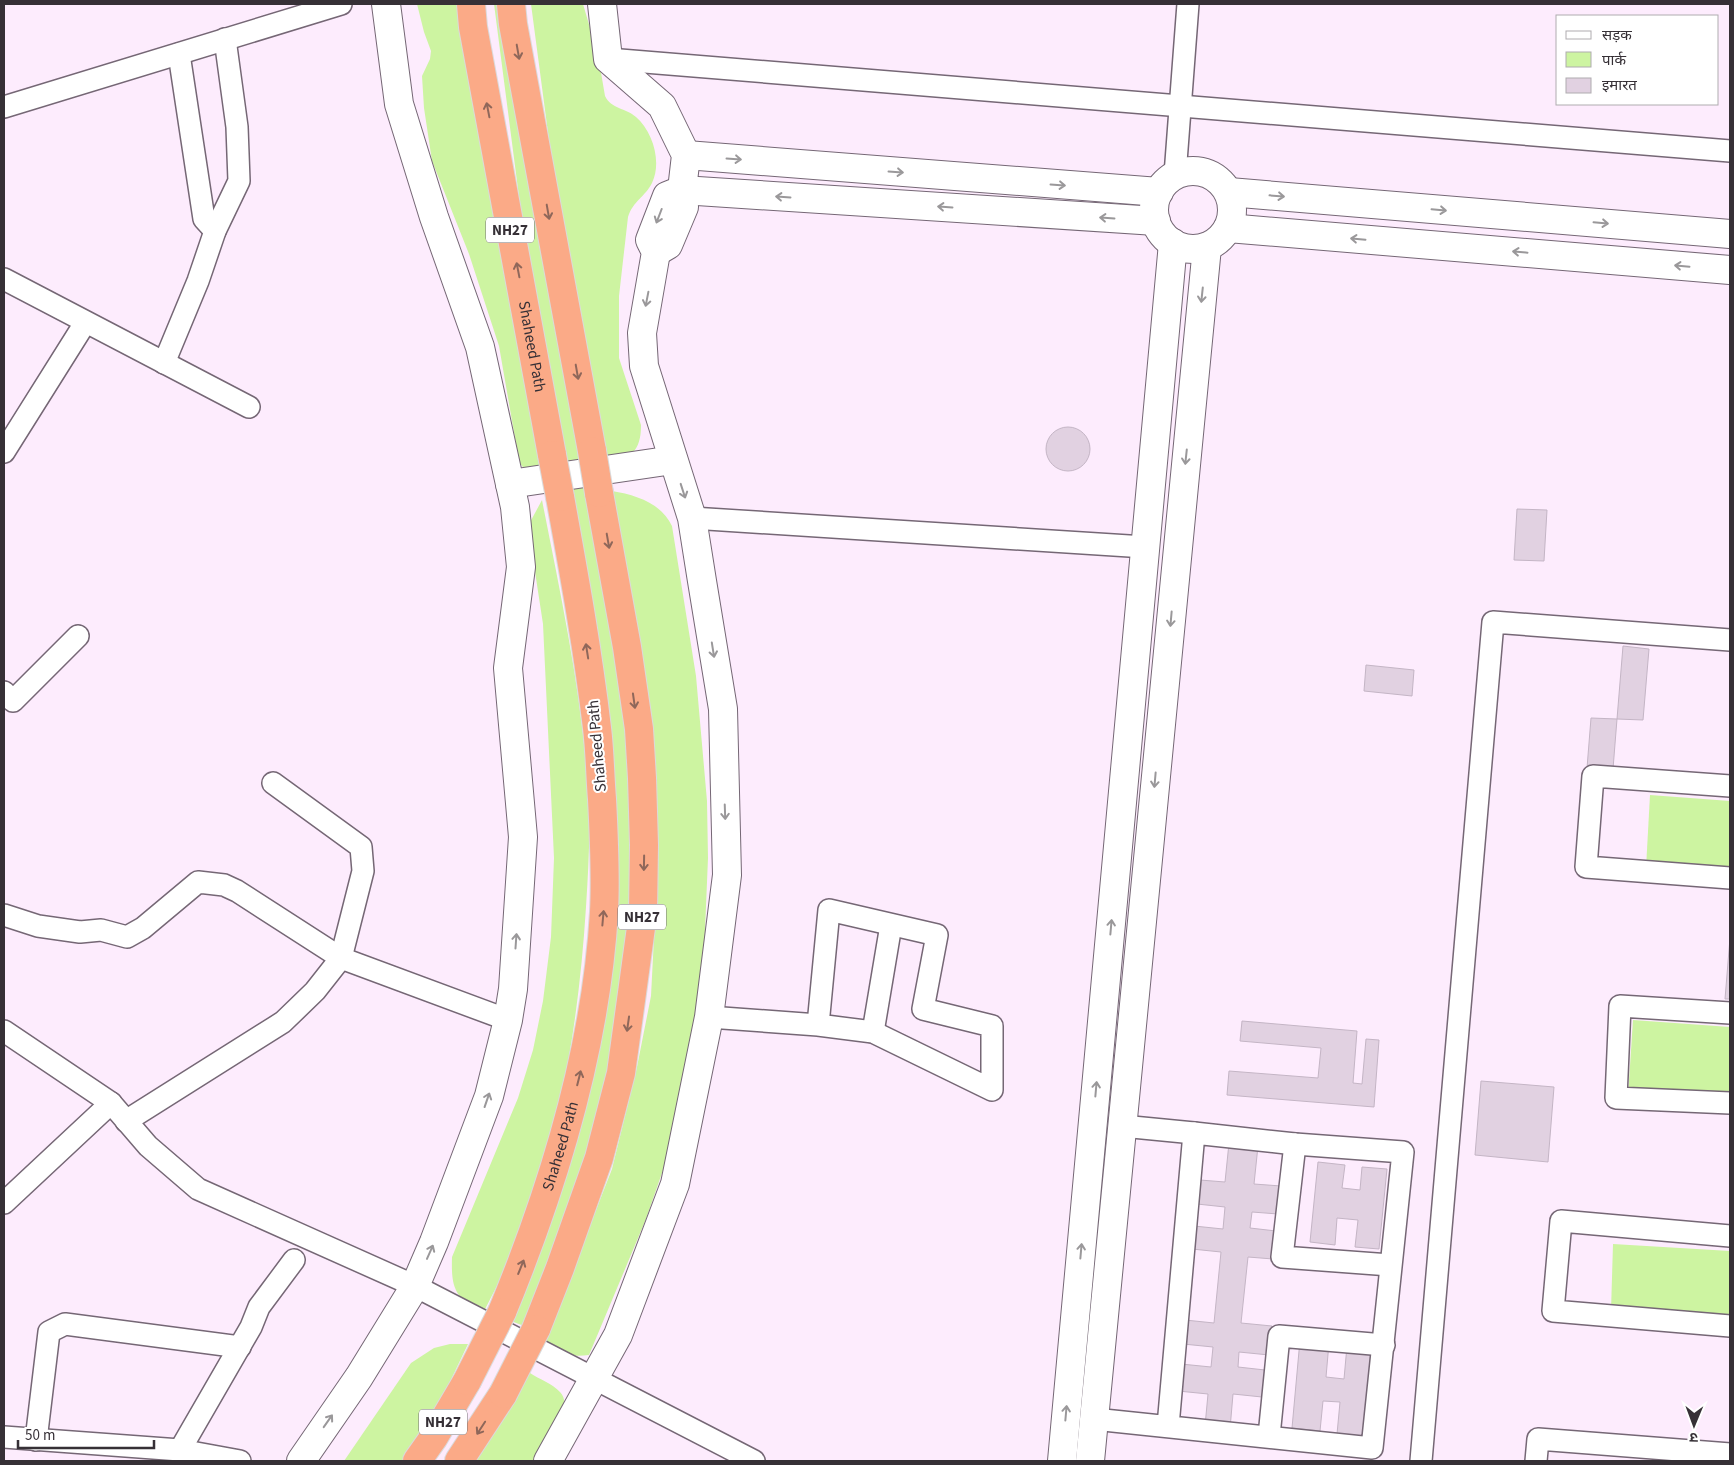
<svg xmlns="http://www.w3.org/2000/svg" width="1734" height="1465" font-family="'Source Sans 3','Noto Sans Devanagari',sans-serif">
  <rect width="100%" height="100%" fill="#fdecfd"/>
  <g fill="#cdf4a1">
    <path d="M417 4H469L541 477C530 473 524 471 519 461L499 346 469 254 432 161 424 108 422 76 430 59 431 51 424 32Z"/>
    <path d="M494 4H507L629 719 631 867 625 979 618 1040 587 1159 524 1326 511 1321 527 1286 551 1223 569 1164 616 824 614 778 609 731 525 243Z"/>
    <path d="M531 4H583L598 55 605 96C611 109 626 108 636 117 653 132 662 162 652 183 645 197 633 201 628 217L619 296V358L641 425C641 453 630 456 608 467L559 216Z"/>
    <path d="M612 491C636 495 661 503 672 526L696 676 707 801 708 858 704 954 700 1003 679 1124 646 1219 589 1355C572 1357 558 1354 542 1349L612 1169 637 1067 651 996 658 860 656 805Z"/>
    <path d="M542 500C562 602 585 706 589 810 590 842 588 875 586 907 580 1002 566 1099 537 1191 524 1232 503 1275 483 1313 455 1298 451 1289 452 1257L518 1098 533 1050 543 1001 551 937 554 858 543 624 528 526Z"/>
    <path d="M1650 795 1730 801V874L1646 868Z"/>
    <path d="M1633 1020 1730 1027V1102L1628 1096Z"/>
    <path d="M1613 1244 1730 1251V1321L1611 1311Z"/>
    <path d="M450 1344H468L446 1390 404 1461H344L411 1363 434 1348Z"/>
    <path d="M530 1373C539 1379 553 1384 560 1392 576 1408 544 1447 534 1461H476Z"/>
  </g>
  <g fill="#e1d1e1" stroke="#c4b5c5">
    <circle cx="1068" cy="449" r="22"/>
    <path d="M1517 509 1547 510 1544 561 1514 560Z"/>
    <path d="M1623 646 1649 649 1643 720 1617 719Z"/>
    <path d="M1366 665 1414 670 1412 696 1364 691Z"/>
    <path d="M1591 718 1617 719 1613 769 1587 768Z"/>
    <path d="M1730 938V999H1725Z"/>
    <path d="M1242 1021 1357 1031 1353 1083 1362 1084 1366 1039 1379 1040 1374 1107 1227 1095 1229 1071 1318 1078 1321 1048 1240 1041Z"/>
    <path d="M1481 1081 1554 1087 1548 1162 1475 1155Z"/>
    <path d="M1229 1143 1258 1146 1254 1184 1281 1186 1278 1214 1252 1212 1250 1228 1276 1231 1273 1259 1248 1257 1241 1323 1272 1326 1269 1355 1239 1352 1238 1367 1265 1370 1262 1397 1233 1394 1230 1429 1205 1426 1208 1394 1178 1391 1181 1364 1211 1367 1213 1347 1183 1344 1185 1320 1214 1323 1221 1252 1192 1249 1194 1226 1223 1229 1225 1207 1197 1204 1200 1180 1225 1182Z"/>
    <path d="M1318 1162 1345 1165 1342 1188 1360 1190 1362 1167 1387 1169 1379 1249 1355 1247 1358 1220 1337 1218 1335 1245 1310 1242Z"/>
    <path d="M1300 1340 1329 1343 1326 1377 1344 1379 1347 1346 1374 1348 1366 1437 1337 1434 1340 1402 1323 1401 1320 1431 1292 1428Z"/>
  </g>
  <g fill="none" stroke-linecap="round" stroke-linejoin="round">
    <defs>
      <g id="street">
        <path d="M179 54 204 219 215 231"/>
        <path d="M608 59 1730 151"/>
        <path d="M4 107 341 4"/>
        <path d="M1175 175 1188 4"/>
        <path d="M4 279 249 407"/>
        <path d="M164 363 198 281 215 231 239 181 237 127 225 39"/>
        <path d="M4 452 85 323"/>
        <path d="M692 518 1145 547"/>
        <path d="M4 692 13 701 78 636"/>
        <path d="M1730 786 1593 776 1586 867 1730 878"/>
        <path d="M4 915 38 926 80 932 101 930 127 937 143 928 198 882 224 885 237 891 341 958 508 1020"/>
        <path d="M1730 1013 1620 1006 1616 1098 1730 1103"/>
        <path d="M709 1017 818 1025 873 1032 992 1090V1026L923 1009 937 935 829 910 818 1025"/>
        <path d="M4 1031 111 1103"/>
        <path d="M873 1032 891 925"/>
        <path d="M126 1121 283 1022 315 991 341 958 363 871 361 847 273 783"/>
        <path d="M1122 1126 1194 1133"/>
        <path d="M1295 1144 1282 1257 1390 1265"/>
        <path d="M4 1203 111 1103 148 1146 198 1189 415 1286 754 1461"/>
        <path d="M1730 1236 1561 1221 1553 1311 1730 1326"/>
        <path d="M1094 1419 1372 1448 1403 1152 1295 1144 1194 1133 1168 1426"/>
        <path d="M1269 1436 1279 1336 1384 1345"/>
        <path d="M4 1437 180 1450 240 1461"/>
        <path d="M36 1440 49 1332 65 1324 240 1347"/>
        <path d="M180 1450 251 1327 259 1307 294 1260"/>
        <path d="M1421 1461 1493 622 1730 640"/>
        <path d="M1536 1461 1538 1439 1730 1454"/>
      </g>
      <g id="secondary">
        <path d="M602 4 608 59 662 106 686 155 682 190 684 207 668 245 656 252"/>
        <path d="M686 155 1159 192"/>
        <circle cx="1193" cy="210" r="39"/>
        <path d="M1229 192 1730 234"/>
        <path d="M1228 228 1730 270"/>
        <path d="M510 484 673 460"/>
        <path d="M301 1461 359 1377 415 1286 434 1242 489 1096 508 1020 513 989 523 837 508 668 521 567 515 507 480 347 434 217 399 104 386 4"/>
        <path d="M548 1461 618 1335 675 1184 709 1017 727 875 723 709 702 581 692 518 644 366 642 333 656 252 650 240 667 196 682 190 1156 221"/>
        <path d="M1062 1461 1173 243"/>
        <path d="M1090 1461 1207 247"/>
      </g>
      <g id="highway">
        <path id="s1" d="M471 4 473 27 552 455"/>
        <path d="M511 4 513 24 592 451"/>
        <path id="s2" d="M502 1312C554 1186 596 1049 604 912 606 875 604 837 602 799 600 776 600 752 597 728 588 651 574 574 560 497"/>
        <path d="M536 1329 560 1268 599 1158 621 1073 643 913 644 845 642 778 639 729 627 647 599 493"/>
        <path d="M417 1461 434 1437 467 1381"/>
        <path d="M459 1461 503 1394"/>
      </g>
    </defs>
    <use href="#street" stroke="#756775" stroke-width="24"/>
    <use href="#secondary" stroke="#756775" stroke-width="30"/>
    <use href="#highway" stroke="#dbdadb" stroke-width="30"/>
    <use href="#street" stroke="#fff" stroke-width="21"/>
    <use href="#secondary" stroke="#fff" stroke-width="28"/>
    <use href="#highway" stroke="#fbaa87" stroke-width="28"/>
    <defs>
      <g id="highway-bridge">
        <path d="M592 451 599 493"/>
        <path d="M552 455 560 497"/>
        <path d="M467 1381 502 1312"/>
        <path d="M503 1394 536 1329"/>
      </g>
    </defs>
    <use href="#highway-bridge" stroke="#dbdadb" stroke-width="30" stroke-linecap="butt"/>
    <use href="#highway-bridge" stroke="#fbaa87" stroke-width="28"/>
  </g>
  <defs><path id="oneway-shaft" d="M-6 0H5M1.5-3L5.5 0L1.5 3" fill="none" stroke-width="1.6" stroke-linecap="round" stroke-linejoin="round" transform="scale(1.25)"/></defs>
  <g stroke="#8f675a">
    <use href="#oneway-shaft" transform="translate(518 52) rotate(80)"/>
    <use href="#oneway-shaft" transform="translate(488 110) rotate(-101)"/>
    <use href="#oneway-shaft" transform="translate(548 212) rotate(80)"/>
    <use href="#oneway-shaft" transform="translate(518 270) rotate(-101)"/>
    <use href="#oneway-shaft" transform="translate(577 372) rotate(80)"/>
    <use href="#oneway-shaft" transform="translate(608 541) rotate(80)"/>
    <use href="#oneway-shaft" transform="translate(587 651) rotate(-99)"/>
    <use href="#oneway-shaft" transform="translate(634 701) rotate(82)"/>
    <use href="#oneway-shaft" transform="translate(644 863) rotate(91)"/>
    <use href="#oneway-shaft" transform="translate(603 918) rotate(-85)"/>
    <use href="#oneway-shaft" transform="translate(628 1024) rotate(98)"/>
    <use href="#oneway-shaft" transform="translate(579 1078) rotate(-76)"/>
    <use href="#oneway-shaft" transform="translate(521 1267) rotate(-68)"/>
    <use href="#oneway-shaft" transform="translate(481 1428) rotate(123)"/>
  </g>
  <g stroke="#9a989a">
    <use href="#oneway-shaft" transform="translate(734 159) rotate(4)"/>
    <use href="#oneway-shaft" transform="translate(896 172) rotate(4)"/>
    <use href="#oneway-shaft" transform="translate(1058 185) rotate(4)"/>
    <use href="#oneway-shaft" transform="translate(1277 196) rotate(5)"/>
    <use href="#oneway-shaft" transform="translate(783 197) rotate(-176)"/>
    <use href="#oneway-shaft" transform="translate(945 207) rotate(-176)"/>
    <use href="#oneway-shaft" transform="translate(1439 210) rotate(5)"/>
    <use href="#oneway-shaft" transform="translate(659 216) rotate(111)"/>
    <use href="#oneway-shaft" transform="translate(1107 218) rotate(-176)"/>
    <use href="#oneway-shaft" transform="translate(1601 223) rotate(5)"/>
    <use href="#oneway-shaft" transform="translate(1358 239) rotate(-175)"/>
    <use href="#oneway-shaft" transform="translate(1520 252) rotate(-175)"/>
    <use href="#oneway-shaft" transform="translate(1682 266) rotate(-175)"/>
    <use href="#oneway-shaft" transform="translate(1202 295) rotate(96)"/>
    <use href="#oneway-shaft" transform="translate(647 299) rotate(101)"/>
    <use href="#oneway-shaft" transform="translate(1186 457) rotate(96)"/>
    <use href="#oneway-shaft" transform="translate(683 491) rotate(72)"/>
    <use href="#oneway-shaft" transform="translate(1171 619) rotate(95)"/>
    <use href="#oneway-shaft" transform="translate(713 650) rotate(81)"/>
    <use href="#oneway-shaft" transform="translate(1155 780) rotate(95)"/>
    <use href="#oneway-shaft" transform="translate(725 812) rotate(88)"/>
    <use href="#oneway-shaft" transform="translate(1111 927) rotate(-85)"/>
    <use href="#oneway-shaft" transform="translate(516 941) rotate(-86)"/>
    <use href="#oneway-shaft" transform="translate(1096 1089) rotate(-85)"/>
    <use href="#oneway-shaft" transform="translate(487 1100) rotate(-71)"/>
    <use href="#oneway-shaft" transform="translate(1081 1251) rotate(-85)"/>
    <use href="#oneway-shaft" transform="translate(430 1252) rotate(-66)"/>
    <use href="#oneway-shaft" transform="translate(1066 1413) rotate(-85)"/>
    <use href="#oneway-shaft" transform="translate(328 1421) rotate(-55)"/>
  </g>
  <g text-anchor="middle" dominant-baseline="central" stroke-width="4" stroke-linejoin="round" paint-order="stroke">
    <g fill="#fff" stroke="#726e72" stroke-width="1">
      <rect x="486" y="217.5" width="48" height="25" rx="4"/>
      <rect x="618" y="904.5" width="48" height="25" rx="4"/>
      <rect x="419" y="1409.5" width="48" height="25" rx="4"/>
    </g>
    <g font-size="15" font-weight="bold" fill="#363036">
      <text x="510" y="230">NH27</text>
      <text x="642" y="917">NH27</text>
      <text x="443" y="1422">NH27</text>
    </g>
    <g font-size="16" fill="#363036" stroke="#fff">
      <text stroke="none"><textPath href="#s1" startOffset="348">Shaheed Path</textPath></text>
      <text transform="translate(597 746) rotate(-95)">Shaheed Path</text>
      <text stroke="none"><textPath href="#s2" startOffset="176">Shaheed Path</textPath></text>
    </g>
  </g>
  <rect width="1734" height="1465" fill="none" stroke="#363036" stroke-width="10"/>
  <rect x="1556" y="15" width="162" height="90" fill="#ffffff" stroke="#afacaf"/>
  <rect x="1566" y="31" width="25" height="8" fill="#ffffff" stroke="#afacaf"/>
  <text x="1602" y="40" font-size="15" fill="#363036">सड़क</text>
  <rect x="1566" y="52" width="25" height="15" fill="#cdf4a1" stroke="#afacaf"/>
  <text x="1602" y="65" font-size="15" fill="#363036">पार्क</text>
  <rect x="1566" y="78" width="25" height="15" fill="#e1d1e1" stroke="#afacaf"/>
  <text x="1602" y="90" font-size="15" fill="#363036">इमारत</text>
  <g transform="translate(1694 1425) rotate(181)" stroke="#ffffff" stroke-width="4" paint-order="stroke">
  <path d="M0-4L9 19L0 12L-9 19Z" fill="#363036"/>
  <text y="-8" font-size="14" font-weight="bold" text-anchor="middle" fill="#363036">उ</text>
  </g>
  <path d="M18 1440v8h136v-8" fill="none" stroke="#363036" stroke-width="2.5"/>
  <text x="25" y="1440" font-size="15" fill="#363036" stroke="#ffffff" stroke-width="4" paint-order="stroke">50 m</text>
</svg>
